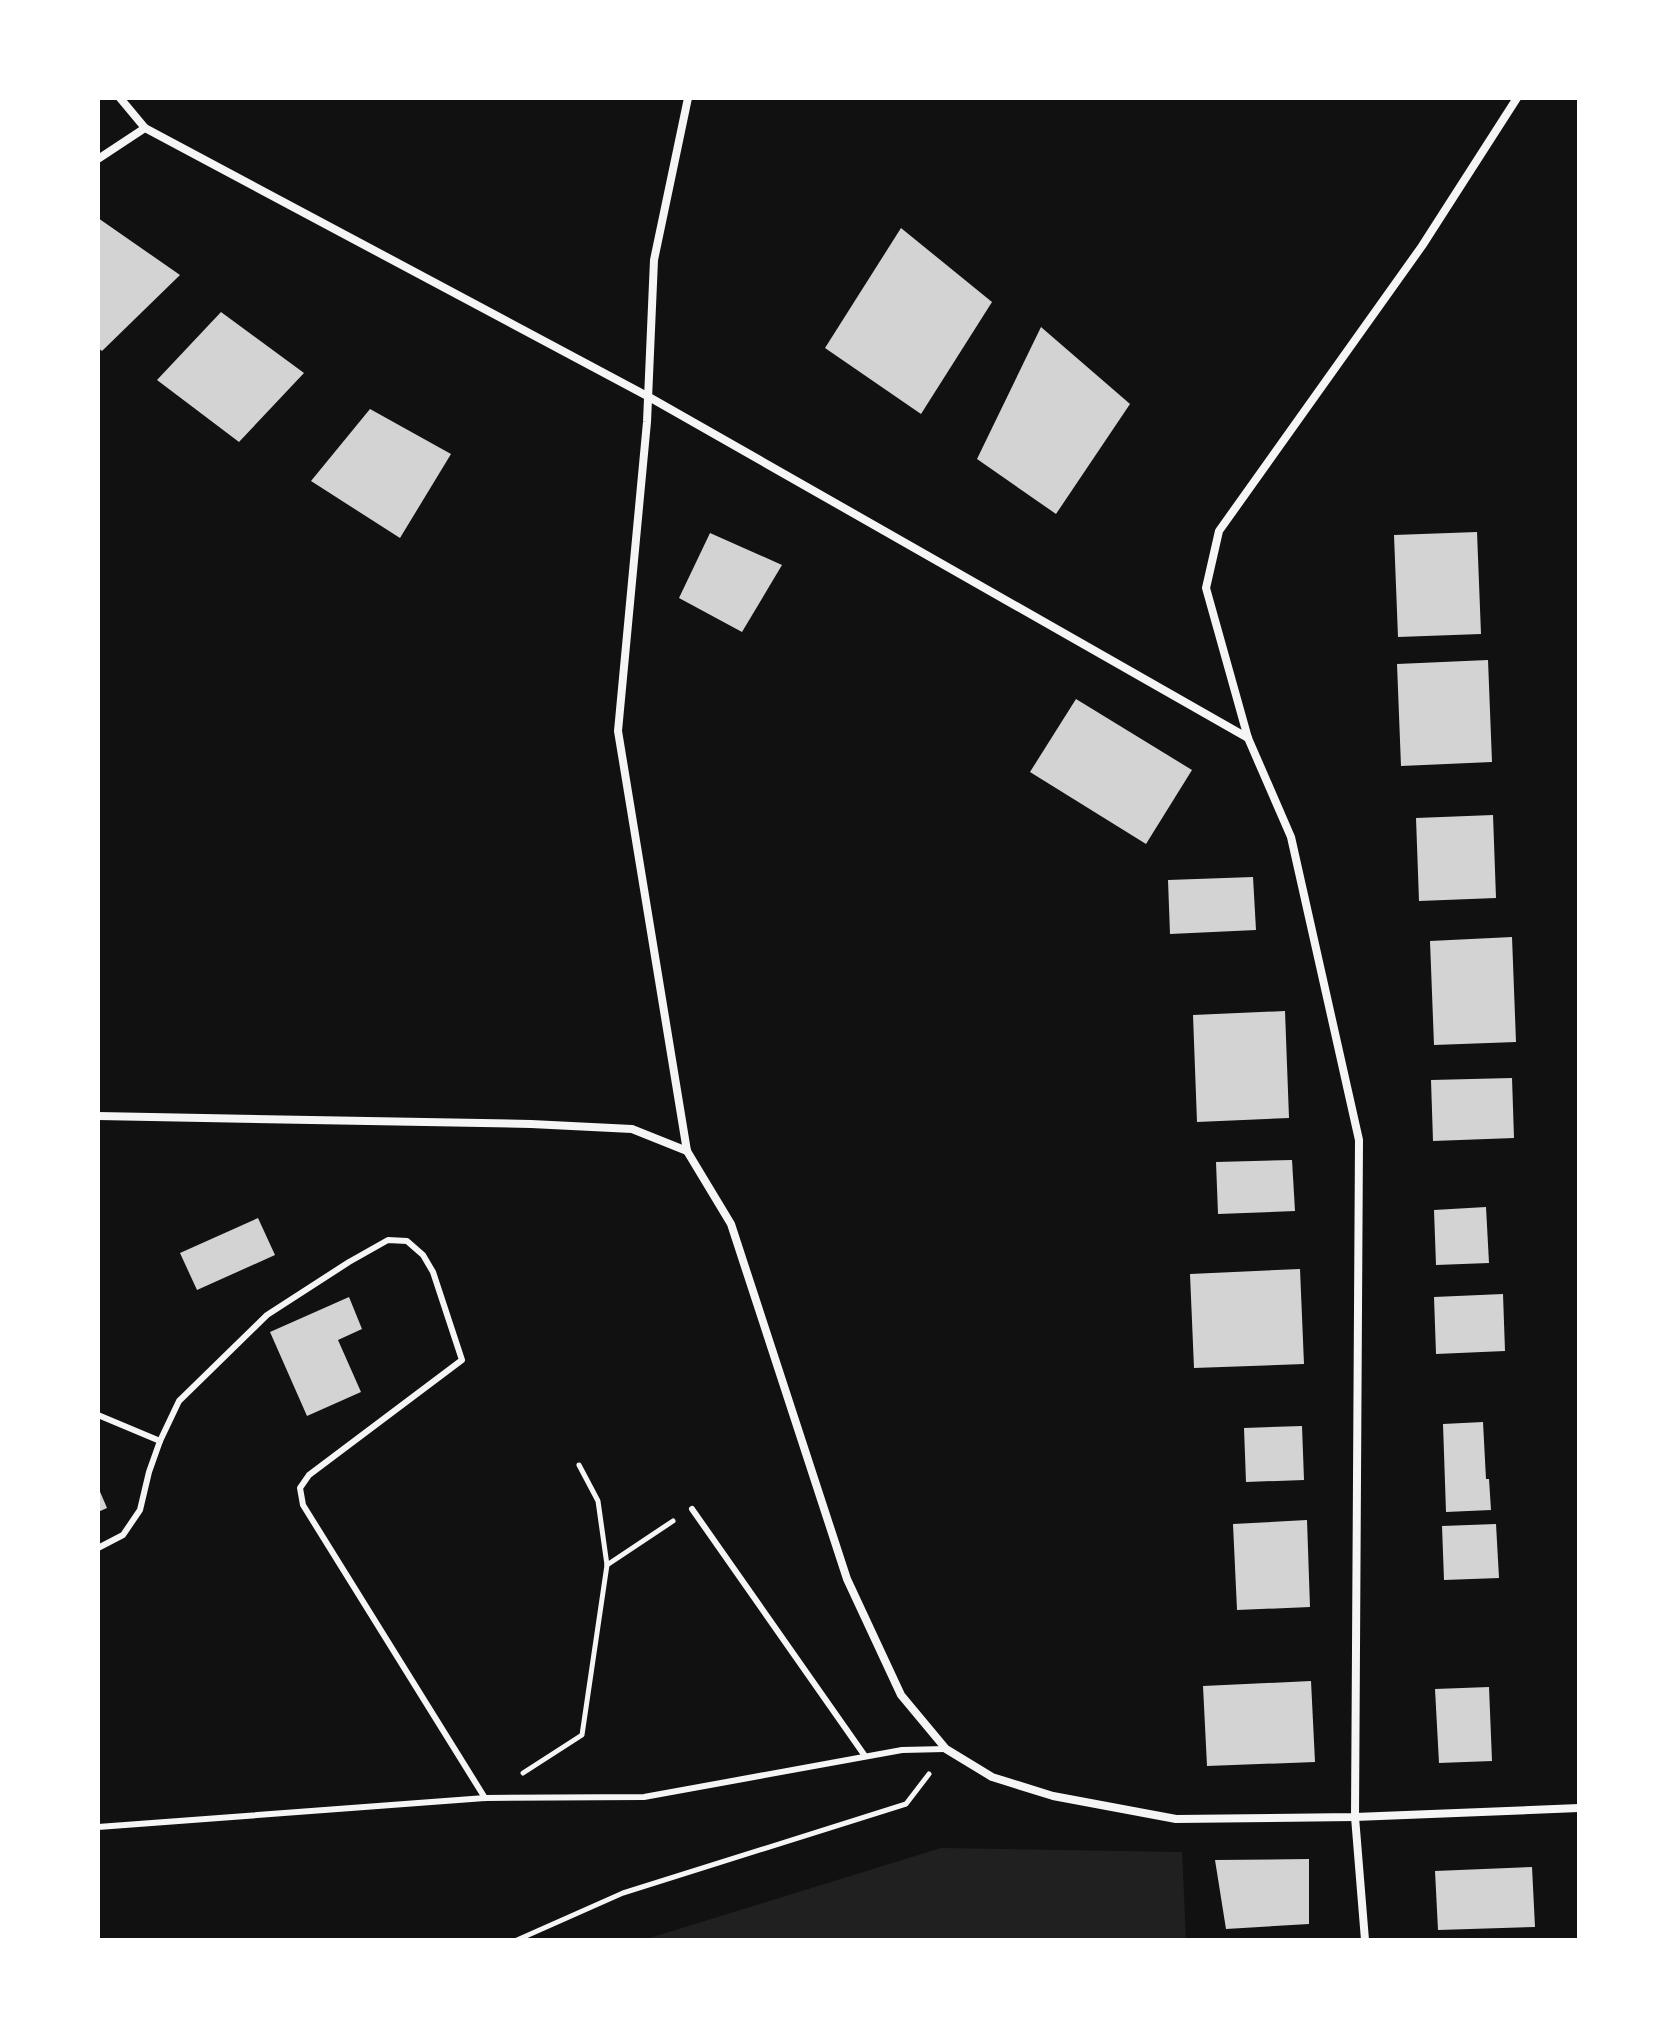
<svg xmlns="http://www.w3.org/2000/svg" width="1677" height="2038" font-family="'Fira Sans',sans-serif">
  <rect width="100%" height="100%" fill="#111"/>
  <path fill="#202020" d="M941 1848 1182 1852 1186 1940H643Z"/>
  <g fill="#d3d3d3">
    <path d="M98 218 180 275 102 351 98 348Z"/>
    <path d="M901 228 992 302 921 414 825 348Z"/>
    <path d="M221 312 304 373 239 442 157 380Z"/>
    <path d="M1041 327 1130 404 1056 514 977 459Z"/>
    <path d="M370 409 451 454 400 538 311 481Z"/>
    <path d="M1477 532 1481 634 1398 637 1394 535Z"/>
    <path d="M710 533 782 565 742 632 679 598Z"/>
    <path d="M1488 660 1492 762 1401 766 1397 664Z"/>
    <path d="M1076 699 1192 770 1146 844 1030 772Z"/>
    <path d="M1493 815 1496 898 1419 901 1416 818Z"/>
    <path d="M1253 877 1256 930 1170 934 1168 880Z"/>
    <path d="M1512 937 1516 1042 1434 1045 1430 941Z"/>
    <path d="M1285 1011 1289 1118 1197 1122 1193 1015Z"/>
    <path d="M1512 1078 1514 1138 1433 1141 1431 1080Z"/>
    <path d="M1292 1160 1295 1211 1218 1214 1216 1162Z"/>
    <path d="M1486 1207 1489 1263 1436 1265 1434 1210Z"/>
    <path d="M258 1218 275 1255 197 1290 180 1253Z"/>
    <path d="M1300 1269 1304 1364 1194 1368 1190 1274Z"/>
    <path d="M1503 1294 1505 1351 1436 1354 1434 1297Z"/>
    <path d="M349 1297 362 1329 338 1340 361 1392 307 1416 270 1332Z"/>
    <path d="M1483 1422 1486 1479H1489L1491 1510 1446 1512 1443 1424Z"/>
    <path d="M1302 1426 1304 1480 1246 1482 1244 1428Z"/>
    <path d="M98 1487 107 1508 98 1512Z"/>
    <path d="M1307 1520 1310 1607 1237 1610 1233 1524Z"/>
    <path d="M1496 1524 1499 1578 1444 1580 1442 1526Z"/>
    <path d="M1311 1681 1315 1762 1207 1766 1203 1686Z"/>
    <path d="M1489 1687 1492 1761 1439 1763 1435 1689Z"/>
    <path d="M1309 1859V1924L1226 1929 1215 1860Z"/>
    <path d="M1532 1867 1535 1927 1438 1930 1435 1871Z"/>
  </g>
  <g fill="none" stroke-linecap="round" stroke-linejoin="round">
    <g stroke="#f5f5f5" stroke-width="5">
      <path d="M607 1565 673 1521"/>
      <path d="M523 1773 582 1735 607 1565 598 1501 579 1465"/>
      <path d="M517 1940 623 1893 906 1804 929 1774"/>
    </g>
    <g stroke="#f5f5f5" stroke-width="6">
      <path d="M98 1415 160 1441"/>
      <path d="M692 1509 865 1756"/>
      <path d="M98 1548 123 1535 140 1510 149 1472 160 1441 179 1401 267 1315 349 1262 388 1240 407 1241 423 1255 433 1272 462 1360 309 1475 300 1488 303 1505 485 1798"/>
      <path d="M98 1827 485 1798 644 1797 902 1750 945 1749"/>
    </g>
    <g stroke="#f5f5f5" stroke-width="8">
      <path d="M120 98 145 128 649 397 1248 738"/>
      <path d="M688 98 654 260 647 422 618 731 687 1151 731 1224 847 1579 901 1695 946 1749 992 1777 1053 1796 1176 1819 1355 1817 1579 1808"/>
      <path d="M98 159 145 128"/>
      <path d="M98 1116 531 1124 632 1129 687 1151"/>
      <path d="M1365 1940 1355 1817 1359 1140 1291 837 1248 738 1206 588 1219 531 1422 246 1517 98"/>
    </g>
  </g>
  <rect width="1677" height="2038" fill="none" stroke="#ffffff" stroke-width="200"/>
</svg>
